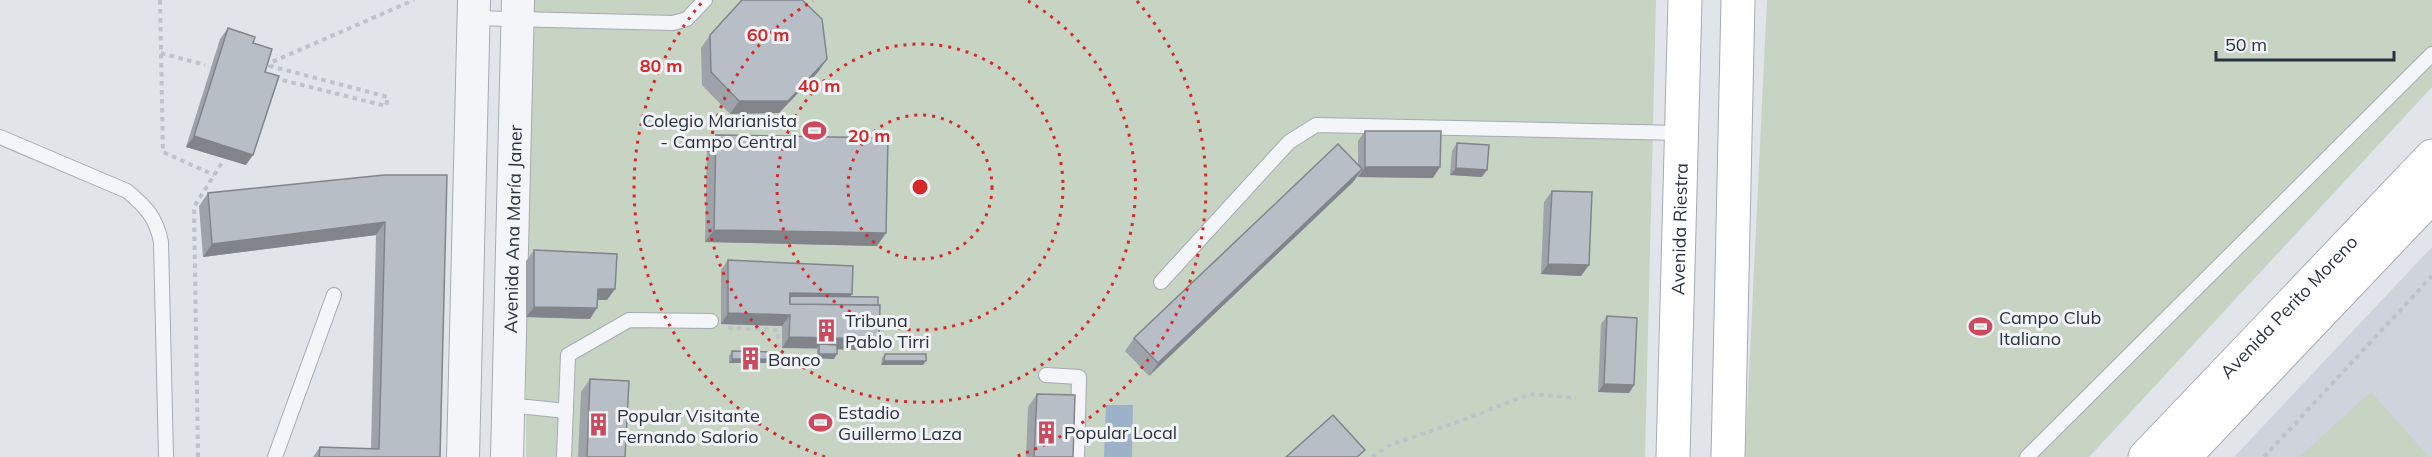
<svg xmlns="http://www.w3.org/2000/svg" width="2432" height="457" font-family="Mulish,sans-serif">
  <rect width="100%" height="100%" fill="#e1e4e9"/>
  <path fill="#cfd3db" d="M2432 247V457H2234Z"/>
  <g fill="#c7d3c3">
    <path d="M534 0H1656L1645 457H526V261Z"/>
    <path d="M1767 0H2432V87L2089 457H1745Z"/>
    <path d="M2371 392 2429 457H2298H2299Z"/>
  </g>
  <path fill="#9db2c8" d="M1106 405H1133L1132 457H1104Z"/>
  <g fill="none" stroke-linecap="round" stroke-linejoin="round">
    <defs>
      <g id="service">
        <path d="M473 18 673 23 687 19 705 0"/>
        <path d="M0 137 127 191C146 207 156 217 161 242L166 457"/>
        <path d="M1161 282 1289 142 1316 125 1680 133"/>
        <path d="M1046 375 1079 377 1077 457"/>
        <path d="M508 405 566 411"/>
        <path d="M275 457 334 295"/>
        <path d="M564 457 568 355 629 320 711 321"/>
        <path d="M2027 457 2432 54"/>
      </g>
      <g id="tertiary">
        <path d="M463 457 474 0"/>
        <path id="s1" d="M507 457 518 0"/>
      </g>
      <g id="secondary">
        <path id="s2" d="M1673 457 1685 0"/>
        <path d="M1728 457 1738 0"/>
        <path id="s3" d="M2145 457 2432 156"/>
        <path d="M2184 457 2432 196"/>
      </g>
    </defs>
    <use href="#service" stroke="#a6abb3" stroke-width="16"/>
    <use href="#tertiary" stroke="#a6abb3" stroke-width="34"/>
    <use href="#secondary" stroke="#a6abb3" stroke-width="35"/>
    <g stroke="#bfc2c8" stroke-width="4" stroke-dasharray="4.5 4.5" stroke-linecap="butt">
      <path d="M160 0 163 152 214 175"/>
      <path d="M161 53 205 65"/>
      <path d="M274 78 386 106 388 97 270 66 272 62 414 0"/>
      <path d="M728 328 778 330V345H786"/>
      <path d="M198 457 194 207 223 161"/>
      <path d="M1372 457 1392 444 1452 424 1530 394 1576 398"/>
      <path d="M2264 457 2432 276"/>
    </g>
    <use href="#service" stroke="#f4f5f8" stroke-width="14"/>
    <use href="#tertiary" stroke="#f4f5f8" stroke-width="32"/>
    <use href="#secondary" stroke="#fff" stroke-width="33"/>
  </g>
  <g fill="#9ea3aa">
    <path d="M228 28 253 43 265 72 246 165 186 147 220 39Z"/>
    <path d="M710 35 827 59 818 72 779 113 730 114 702 85 701 48Z"/>
    <path d="M1365 131 1433 178 1358 177V176L1353 182 1149 376 1125 351 1134 338 1358 165V141Z"/>
    <path d="M716 135 877 246 705 242 707 148Z"/>
    <path d="M1457 143 1482 177 1450 175 1452 151Z"/>
    <path d="M384 175 440 457H313L320 447 371 449 376 235 203 257 199 206 208 193Z"/>
    <path d="M1552 191 1589 265 1581 276 1541 274 1544 202Z"/>
    <path d="M534 250 615 289 607 300H598L590 319 526 317V261Z"/>
    <path d="M728 260 852 294 850 297 871 350 837 349 834 359 817 358V349L782 348V326L721 324V270Z"/>
    <path d="M1607 316 1634 385 1629 393 1598 392 1601 324Z"/>
    <path d="M732 351 770 363H729V356Z"/>
    <path d="M885 354 923 365H881L882 358Z"/>
    <path d="M590 379 625 457H578L581 392Z"/>
    <path d="M1037 394 1073 457H1026L1028 407Z"/>
  </g>
  <g fill="#81858b">
    <path d="M827 59 818 72 779 113 730 114 739 101Z"/>
    <path d="M194 136 253 155 246 165 186 147Z"/>
    <path d="M1365 167H1440L1433 178 1358 177Z"/>
    <path d="M1456 168 1487 170 1482 177 1450 175Z"/>
    <path d="M1362 169 1353 182 1149 376 1158 363Z"/>
    <path d="M385 222 376 235 203 257 212 244Z"/>
    <path d="M714 230 886 233 877 246 705 242Z"/>
    <path d="M1548 264 1589 265 1581 276 1541 274Z"/>
    <path d="M598 289H615L607 300H591Z"/>
    <path d="M790 293 852 294 844 304 788 303Z"/>
    <path d="M534 307 597 308 590 319 526 317Z"/>
    <path d="M728 313 790 315 782 326 721 324Z"/>
    <path d="M789 337 879 339 871 350 819 349V344L817 348H782Z"/>
    <path d="M819 354H837L834 359 817 358Z"/>
    <path d="M732 359H773L770 363H729Z"/>
    <path d="M884 361H926L923 365H881Z"/>
    <path d="M1604 384 1634 385 1629 393 1598 392Z"/>
  </g>
  <g fill="#b8bec6" stroke="#81858b" stroke-width="1.5">
    <path d="M742 0H802L822 19 827 59 788 101H739L711 72 710 35Z"/>
    <path d="M228 28 255 37 253 43 272 49 265 72 279 76 253 155 194 136Z"/>
    <path d="M1365 131H1441L1440 167H1365Z"/>
    <path d="M716 135 888 138 886 233 714 230Z"/>
    <path d="M1457 143 1489 145 1487 170 1456 168Z"/>
    <path d="M1338 144 1362 169 1158 363 1134 338Z"/>
    <path d="M384 175H447L440 457H319L320 447 379 449 385 222 212 244 208 193Z"/>
    <path d="M1552 191 1592 192 1589 265 1548 264Z"/>
    <path d="M534 250 617 254 615 289H598L597 308 534 307Z"/>
    <path d="M728 260 853 266 852 294 790 293V304L880 305 879 339 789 337 790 315 728 313Z"/>
    <path d="M790 296 878 297V305L790 304Z"/>
    <path d="M1607 316 1637 318 1634 385 1604 384Z"/>
    <path d="M819 344 837 345V354H819Z"/>
    <path d="M732 351 773 352V359H732Z"/>
    <path d="M885 354H926V361H884Z"/>
    <path d="M590 379 629 381 625 457H587Z"/>
    <path d="M1037 394 1075 395 1073 457H1034Z"/>
    <path d="M1333 415 1365 450 1357 457H1286Z"/>
  </g>
  <g fill="none" stroke="#d62828" stroke-width="3" stroke-dasharray="3 6">
    <circle cx="920" cy="187" r="72"/>
    <circle cx="920" cy="187" r="143"/>
    <path d="M1028 1A215 215 0 1 1 813 1"/>
    <path d="M825 457A286 286 0 0 1 703 1M1137 1A286 286 0 0 1 1015 457"/>
  </g>
  <defs>
    <symbol id="stadium-bare" viewBox="-9 -9 18 18"><path d="M0-5a6.5 5 0 1 0 0 10a6.5 5 0 1 0 0-10ZM-3.5-1.8h7v3.6h-7Z" fill="#cb4a5d" stroke="#f1f3f7" stroke-width="2.5" paint-order="stroke"/></symbol>
    <symbol id="building-bare" viewBox="-9 -9 18 18"><path d="M-4-6H4V6H1V3H-1V6H-4ZM-2.5-4.3h1.7v1.8h-1.7ZM.8-4.3h1.7v1.8H.8ZM-2.5-1h1.7V.8h-1.7ZM.8-1h1.7V.8H.8Z" fill="#cb4a5d" stroke="#f1f3f7" stroke-width="2.5" paint-order="stroke"/></symbol>
  </defs>
  <g fill-rule="evenodd">
    <use href="#stadium-bare" x="798" y="114" width="33" height="33"/>
    <use href="#stadium-bare" x="1964" y="310" width="33" height="33"/>
    <use href="#building-bare" x="810" y="314" width="33" height="33"/>
    <use href="#building-bare" x="734" y="342" width="33" height="33"/>
    <use href="#stadium-bare" x="804" y="406" width="33" height="33"/>
    <use href="#building-bare" x="582" y="408" width="33" height="33"/>
    <use href="#building-bare" x="1030" y="416" width="33" height="33"/>
  </g>
  <g text-anchor="middle" dominant-baseline="central" stroke-width="6" stroke-linejoin="round" paint-order="stroke">
    <g font-size="18" fill="#2a3241" stroke="#f1f3f7" text-anchor="start">
      <text x="797" y="120" text-anchor="end">Colegio Marianista<tspan x="797" dy="21">- Campo Central</tspan></text>
      <text x="1999" y="317">Campo Club<tspan x="1999" dy="21">Italiano</tspan></text>
      <text x="845" y="320">Tribuna<tspan x="845" dy="21">Pablo Tirri</tspan></text>
      <text x="768" y="359">Banco</text>
      <text x="838" y="412">Estadio<tspan x="838" dy="21">Guillermo Laza</tspan></text>
      <text x="617" y="415">Popular Visitante<tspan x="617" dy="21">Fernando Salorio</tspan></text>
      <text x="1064" y="432">Popular Local</text>
    </g>
    <g font-size="18" fill="#2a3241" stroke="#f1f3f7">
      <text stroke="none"><textPath href="#s2" startOffset="228">Avenida Riestra</textPath></text>
      <text stroke="none"><textPath href="#s1" startOffset="228">Avenida Ana María Janer</textPath></text>
      <text stroke="none"><textPath href="#s3" startOffset="208">Avenida Perito Moreno</textPath></text>
    </g>
  </g>
  <circle cx="920" cy="187" r="9" fill="#d62828" stroke="#f1f3f7" stroke-width="3"/>
  <g font-size="18" text-anchor="middle" font-weight="bold" fill="#d62828" stroke="#f1f3f7" stroke-width="6" stroke-linejoin="round" paint-order="stroke">
    <text x="768" y="41">60 m</text>
    <text x="661" y="72">80 m</text>
    <text x="819" y="92">40 m</text>
    <text x="869" y="142">20 m</text>
  </g>
  <path d="M2216 51v9h178v-9" fill="none" stroke="#2a3241" stroke-width="3"/>
  <text x="2225" y="51" font-size="18" fill="#2a3241" stroke="#f1f3f7" stroke-width="4.5" paint-order="stroke">50 m</text>
</svg>
